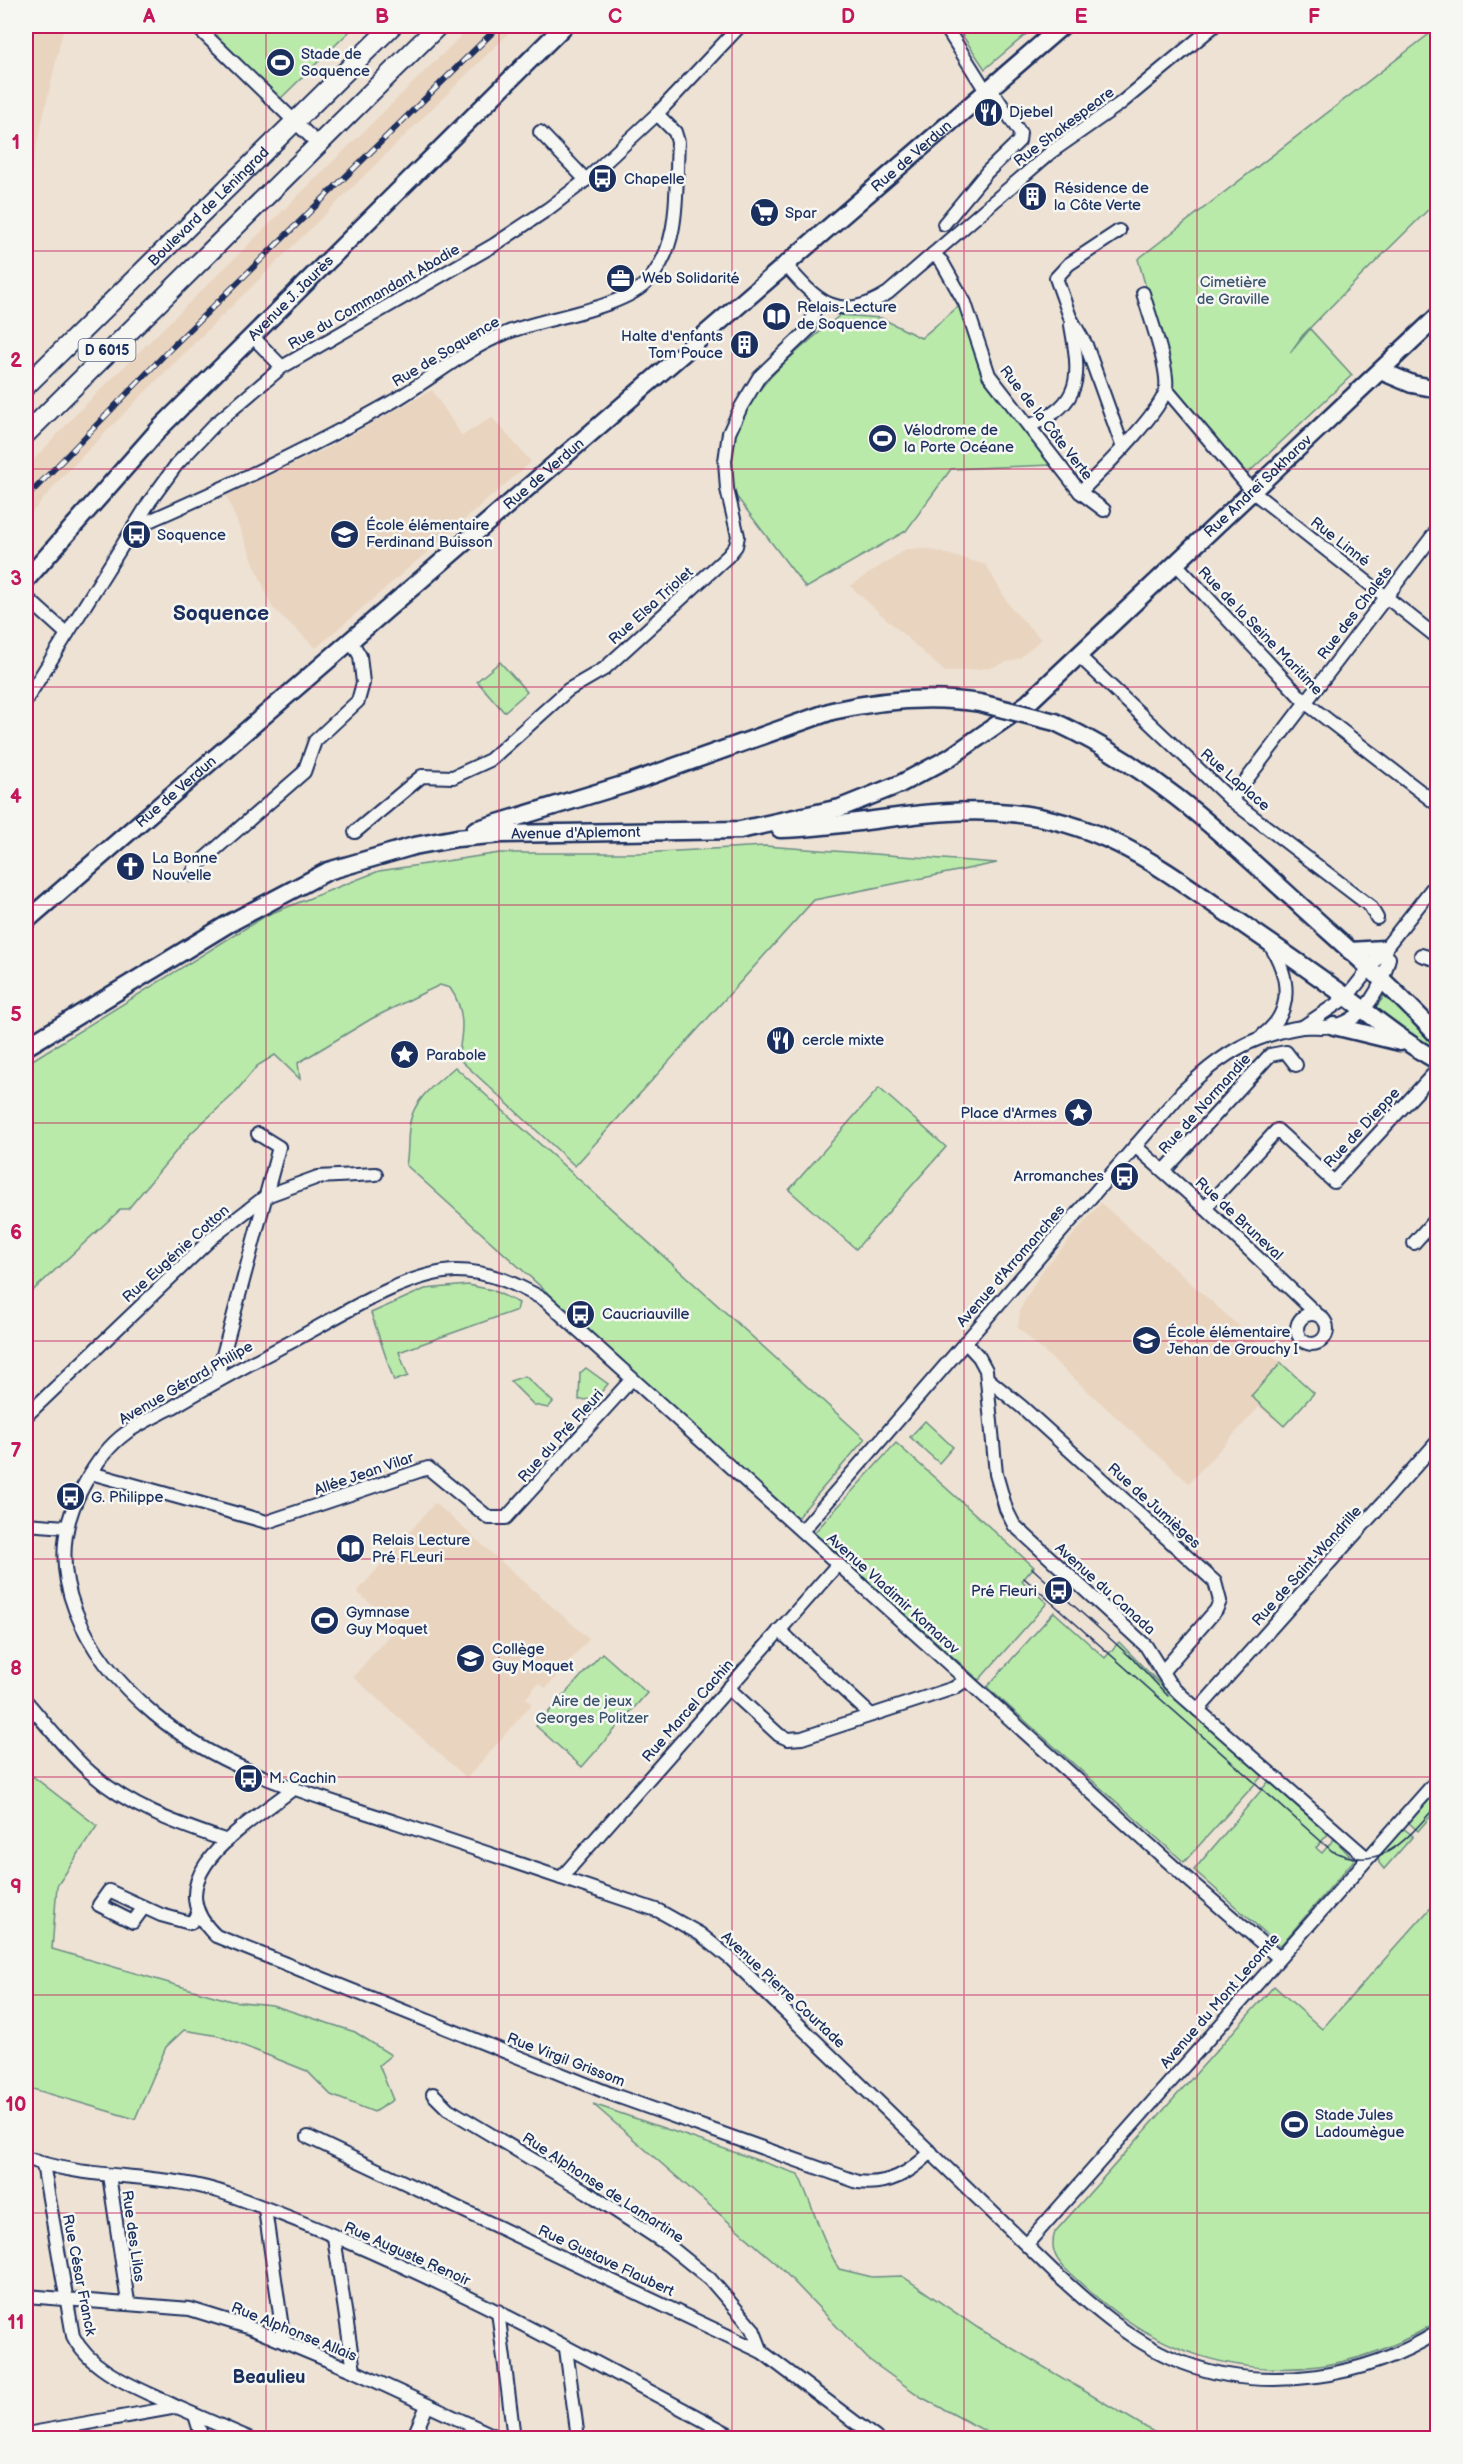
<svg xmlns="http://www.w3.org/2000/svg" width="1463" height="2464" font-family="'Balsamiq Sans',sans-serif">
  <rect width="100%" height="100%" fill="#eee2d4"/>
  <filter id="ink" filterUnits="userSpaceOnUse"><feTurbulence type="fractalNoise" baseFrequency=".0167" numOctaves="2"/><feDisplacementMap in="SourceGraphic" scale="12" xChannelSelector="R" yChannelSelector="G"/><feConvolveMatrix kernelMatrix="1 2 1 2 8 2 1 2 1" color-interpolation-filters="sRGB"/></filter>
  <g filter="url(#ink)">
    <g fill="#e9d4bf">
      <path d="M26 26H64L26 192Z"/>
      <path d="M471 26H516L150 387 64 475 26 519V468L80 410Z"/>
      <path d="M432 390 462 436 492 417 531 462 316 648 272 607 226 495 328 448Z"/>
      <path d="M906 549H929L986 565 1011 608 1041 639 1020 658 989 668 945 672 850 586Z"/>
      <path d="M1101 1203 1314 1393 1284 1426 1259 1407 1189 1483 1018 1328 1020 1309 1042 1271Z"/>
      <path d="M435 1503 589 1639 546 1688 538 1683 526 1698 532 1704 467 1778 353 1677 397 1626 357 1592Z"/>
    </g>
    <g fill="#baeaa9" stroke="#6a8c84" stroke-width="1.5">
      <path d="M206 26H355L279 100Z"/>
      <path d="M956 26H1036L985 69Z"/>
      <path d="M1437 28V201L1343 294 1302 336 1290 353 1310 329 1352 375 1245 476 1174 389 1138 259Z"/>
      <path d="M959 306 982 374 1051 465 951 469 906 531 806 588 736 496C711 413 784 363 840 315L881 318 921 338Z"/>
      <path d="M500 662 527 692 504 712 477 681Z"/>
      <path d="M765 846 997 863 814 900 575 1166 458 1058C463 1032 466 1010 450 988L440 985 425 992 371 1019 298 1063 300 1079 275 1055 257 1066 233 1095 192 1132 128 1209H121L26 1297V1064L267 915 379 871 500 853H642Z"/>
      <path d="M1385 995 1437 1044V1054L1374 1010Z"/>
      <path d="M455 1067 865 1439 797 1518 406 1165C409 1151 407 1136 410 1122 415 1097 437 1083 455 1067Z"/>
      <path d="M879 1088 946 1147 856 1249 789 1190Z"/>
      <path d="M468 1285 492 1290 519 1303 517 1310 399 1352 408 1376 394 1381 371 1313 425 1289Z"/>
      <path d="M1281 1363 1314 1393 1284 1426 1251 1396Z"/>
      <path d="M586 1368 608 1384 595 1399 579 1400 580 1373Z"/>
      <path d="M525 1376 553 1402 548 1408 534 1405 510 1381Z"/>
      <path d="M925 1421 953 1447 939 1463 910 1437Z"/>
      <path d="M896 1443 1034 1567 1022 1581 1047 1603 979 1680 814 1533Z"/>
      <path d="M1054 1612 1105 1658 1119 1642 1159 1683 1161 1682 1263 1775 1184 1862 987 1687Z"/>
      <path d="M602 1653 647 1693 582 1767 536 1726Z"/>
      <path d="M26 1771 97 1826 57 1886 52 1949 231 2001 272 2005 355 2032 391 2055 379 2065 393 2100 374 2112 331 2095 307 2071 219 2036 184 2030 166 2047 135 2119 26 2087Z"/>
      <path d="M1269 1781 1328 1834 1316 1848 1322 1853 1334 1839 1354 1860 1280 1946 1194 1870Z"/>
      <path d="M1437 1791V1809L1418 1831 1409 1823Z"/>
      <path d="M1402 1827 1413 1836 1384 1869 1379 1863 1378 1854Z"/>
      <path d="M1437 1901V2322C1319 2395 1187 2381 1085 2287 1068 2271 1046 2258 1055 2232L1274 1986 1322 2029Z"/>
      <path d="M593 2104 798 2174C813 2206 821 2239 839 2269L872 2277 902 2276 978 2328 1164 2438H998L921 2397 868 2359 776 2263Z"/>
    </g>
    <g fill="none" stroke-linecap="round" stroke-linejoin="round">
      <defs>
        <g id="street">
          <path d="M196 26 319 145"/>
          <path d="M945 26 986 91"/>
          <path d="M540 132 586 180"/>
          <path d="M944 224 987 172 1019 141 1020 133 990 87"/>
          <path d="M1119 231 1069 264 1056 278 1070 317 1086 345 1123 448"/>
          <path d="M933 254 942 262 965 303 989 375 1080 492 1104 510"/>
          <path d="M784 263C817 302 839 324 888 293L1051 152 1121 103 1214 26"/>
          <path d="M253 337 282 367"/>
          <path d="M1166 389 1253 492 1438 638"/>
          <path d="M1029 426C1084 403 1080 376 1071 325"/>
          <path d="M1080 492C1098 474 1163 411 1166 388 1169 368 1149 315 1143 293"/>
          <path d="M133 528C221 490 307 450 390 403 429 381 465 349 506 333 544 317 622 310 649 280 682 243 675 188 678 142L675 132 657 114"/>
          <path d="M1177 565 1306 703 1438 805"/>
          <path d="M26 597 67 634"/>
          <path d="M1079 656 1231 800 1370 906 1377 918"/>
          <path d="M26 700 150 501 177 464 215 424 282 367 494 245 548 209 586 180 657 114 740 26"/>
          <path d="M1231 800 1438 529"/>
          <path d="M355 832 422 776 453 777 490 760 568 690 604 669 728 556 736 546 738 536 727 489 725 461 729 433 741 407 759 377 809 329 818 299"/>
          <path d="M192 875 196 866 304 772 315 741 358 701 363 683 360 656 350 639"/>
          <path d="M1421 955 1438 960"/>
          <path d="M1304 1026 1347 997 1438 881"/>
          <path d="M1263 1035C1295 1011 1289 975 1270 945"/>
          <path d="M1135 1146 1205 1208 1319 1316"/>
          <path d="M1164 1171 1270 1055 1286 1052 1296 1065"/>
          <path d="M1205 1208 1277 1130 1334 1182 1438 1069"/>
          <path d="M1414 1243 1438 1216"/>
          <circle cx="1312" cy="1329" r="15"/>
          <path d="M965 1342 979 1357 986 1370 996 1474 1006 1509 1014 1525 1146 1646 1169 1683 1181 1695 1367 1858"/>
          <path d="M989 1380 1022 1407 1215 1582 1220 1601 1216 1610 1162 1672"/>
          <path d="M216 1381 279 1147 258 1134"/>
          <path d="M26 1416 214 1236 266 1196 318 1177 376 1174"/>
          <path d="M91 1473 267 1522 428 1468 489 1518H506L632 1379"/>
          <path d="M26 1524 66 1527"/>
          <path d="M802 1531 1183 1091C1205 1070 1229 1050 1258 1039 1271 1034 1288 1029 1302 1027 1312 1026 1324 1028 1334 1026 1366 1019 1382 987 1389 958"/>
          <path d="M779 1630 871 1715"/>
          <path d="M728 1688 779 1735 788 1739 802 1738 954 1688 966 1680"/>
          <path d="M26 1701C46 1724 67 1752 91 1773 130 1808 178 1824 227 1841"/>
          <path d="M1198 1710 1438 1441"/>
          <path d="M294 1788C251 1823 152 1876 216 1936L611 2094 858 2182C888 2186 910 2173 931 2152"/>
          <path d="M561 1878 838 1564"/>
          <path d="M144 1907 133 1922 99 1905 109 1891 161 1915 190 1923 199 1915"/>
          <path d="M1278 1957 1183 1875 545 1300C516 1284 490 1271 456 1271 404 1272 332 1321 285 1345 247 1365 210 1385 173 1407 158 1415 140 1423 126 1433 108 1446 94 1466 84 1485 35 1570 86 1657 154 1714 223 1772 314 1795 398 1823 485 1852 572 1881 659 1911L700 1934 731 1959 1054 2272C1092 2307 1135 2345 1184 2363 1266 2394 1365 2378 1438 2332"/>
          <path d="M433 2094 448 2109 587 2192 668 2245 710 2279 753 2329 762 2352"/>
          <path d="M308 2137 762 2352 876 2438"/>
          <path d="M26 2158C91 2182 165 2171 230 2195 406 2258 572 2349 736 2438"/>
          <path d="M43 2164 73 2336C92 2374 142 2389 177 2407"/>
          <path d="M109 2175 128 2302"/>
          <path d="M265 2209 284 2342"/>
          <path d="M334 2237 354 2371"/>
          <path d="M1027 2244 1438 1779"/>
          <path d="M26 2296 190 2309 248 2327 354 2371 499 2438"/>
          <path d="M498 2311 514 2438"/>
          <path d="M566 2349 578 2438"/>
          <path d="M195 2415 202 2438"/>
          <path d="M26 2434 177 2407 249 2438"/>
          <path d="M413 2438 427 2406"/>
        </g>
        <g id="secondary">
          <path d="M1381 371 1412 384 1438 389"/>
          <path id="s1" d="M26 580 161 427 564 26"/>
          <path d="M1055 722C1154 768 1222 834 1302 907 1348 949 1396 990 1438 1036"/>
          <path d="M780 829C857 827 933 805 1011 813 1094 821 1148 858 1215 905 1256 933 1297 961 1337 990 1371 1014 1401 1041 1438 1061"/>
          <path d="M475 830 626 784 832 711C880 700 930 695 980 703"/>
          <path id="s2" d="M26 921 1062 26"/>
          <path d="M1350 951 1384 949"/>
          <path d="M1334 1026 1400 1042"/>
          <path id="s3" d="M26 1047 228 924 328 871 414 846 457 838 502 834 740 830 840 808 900 784 949 758 1028 703 1438 316"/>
        </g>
        <g id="primary">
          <path id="s4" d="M26 386 392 26"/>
          <path d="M26 434 438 26"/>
        </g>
      </defs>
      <use href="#street" stroke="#1b2f5e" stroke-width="16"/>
      <use href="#secondary" stroke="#1b2f5e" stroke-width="21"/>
      <use href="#primary" stroke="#1b2f5e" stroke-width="22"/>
      <use href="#street" stroke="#f6f6f2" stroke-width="12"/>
      <use href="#secondary" stroke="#f6f6f2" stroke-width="16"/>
      <use href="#primary" stroke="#f6f6f2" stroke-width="18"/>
      <g stroke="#1b2f5e" stroke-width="1.5">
        <path d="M1032 1568 1136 1662 1168 1696"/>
        <path d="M1024 1578 1332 1851C1383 1874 1407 1838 1438 1804"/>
      </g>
      <defs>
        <path id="rail" d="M26 498 172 347 499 26"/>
      </defs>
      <use href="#rail" stroke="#1b2f5e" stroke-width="6"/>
      <use href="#rail" stroke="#f6f6f2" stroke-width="4" stroke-dasharray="11" stroke-linecap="butt"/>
      <defs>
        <path id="secondary-bridge" d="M980 703 1055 722"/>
      </defs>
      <use href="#secondary-bridge" stroke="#1b2f5e" stroke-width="21" stroke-linecap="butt"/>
      <use href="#secondary-bridge" stroke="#f6f6f2" stroke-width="16"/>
    </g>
  </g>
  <path fill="none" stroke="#c2185b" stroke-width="1.5" stroke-opacity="0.55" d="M266 26V2438M499 26V2438M732 26V2438M964 26V2438M1197 26V2438M26 251H1438M26 469H1438M26 687H1438M26 905H1438M26 1123H1438M26 1341H1438M26 1559H1438M26 1777H1438M26 1995H1438M26 2213H1438"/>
  <defs>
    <symbol id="stadium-disc" viewBox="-11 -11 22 22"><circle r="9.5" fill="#1b2f5e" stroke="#f6f6f2"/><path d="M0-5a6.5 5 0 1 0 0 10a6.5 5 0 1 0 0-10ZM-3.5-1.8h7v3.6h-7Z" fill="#fff"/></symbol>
    <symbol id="restaurant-disc" viewBox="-11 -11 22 22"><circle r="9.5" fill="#1b2f5e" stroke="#f6f6f2"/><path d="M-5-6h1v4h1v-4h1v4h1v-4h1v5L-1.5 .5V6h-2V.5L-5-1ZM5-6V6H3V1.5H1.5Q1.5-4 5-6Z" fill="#fff"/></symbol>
    <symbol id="bus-disc" viewBox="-11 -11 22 22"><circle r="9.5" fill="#1b2f5e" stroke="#f6f6f2"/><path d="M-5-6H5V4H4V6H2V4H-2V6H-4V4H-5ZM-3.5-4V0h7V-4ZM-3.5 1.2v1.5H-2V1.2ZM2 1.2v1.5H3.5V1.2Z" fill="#fff"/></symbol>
    <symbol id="building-disc" viewBox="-11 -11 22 22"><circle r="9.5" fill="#1b2f5e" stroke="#f6f6f2"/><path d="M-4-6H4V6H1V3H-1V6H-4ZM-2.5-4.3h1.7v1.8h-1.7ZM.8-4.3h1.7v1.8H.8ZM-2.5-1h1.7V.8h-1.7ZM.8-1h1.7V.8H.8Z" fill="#fff"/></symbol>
    <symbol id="supermarket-disc" viewBox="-11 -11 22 22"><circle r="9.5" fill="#1b2f5e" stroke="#f6f6f2"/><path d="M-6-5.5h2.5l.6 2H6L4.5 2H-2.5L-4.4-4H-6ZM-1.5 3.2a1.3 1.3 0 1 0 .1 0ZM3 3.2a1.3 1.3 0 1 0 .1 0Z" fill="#fff"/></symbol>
    <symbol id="office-disc" viewBox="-11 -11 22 22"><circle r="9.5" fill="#1b2f5e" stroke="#f6f6f2"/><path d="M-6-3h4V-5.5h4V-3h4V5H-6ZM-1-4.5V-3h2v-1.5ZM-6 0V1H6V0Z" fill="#fff"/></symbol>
    <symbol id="library-disc" viewBox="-11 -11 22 22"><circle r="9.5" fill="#1b2f5e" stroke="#f6f6f2"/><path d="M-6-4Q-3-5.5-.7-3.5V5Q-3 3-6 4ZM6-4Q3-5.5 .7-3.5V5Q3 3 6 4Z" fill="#fff"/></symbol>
    <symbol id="school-disc" viewBox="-11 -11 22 22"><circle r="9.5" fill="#1b2f5e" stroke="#f6f6f2"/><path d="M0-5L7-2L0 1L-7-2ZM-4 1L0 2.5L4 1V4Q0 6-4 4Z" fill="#fff"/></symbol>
    <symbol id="church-disc" viewBox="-11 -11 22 22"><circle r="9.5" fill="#1b2f5e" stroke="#f6f6f2"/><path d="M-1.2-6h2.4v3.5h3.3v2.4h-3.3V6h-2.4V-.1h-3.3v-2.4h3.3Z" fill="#fff"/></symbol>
    <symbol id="sight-disc" viewBox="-11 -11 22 22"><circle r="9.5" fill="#1b2f5e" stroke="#f6f6f2"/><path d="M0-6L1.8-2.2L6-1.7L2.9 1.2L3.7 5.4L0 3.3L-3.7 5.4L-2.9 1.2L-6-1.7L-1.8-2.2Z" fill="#fff"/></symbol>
  </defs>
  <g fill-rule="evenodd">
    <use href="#stadium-disc" x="264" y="46" width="33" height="33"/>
    <use href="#restaurant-disc" x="972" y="96" width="33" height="33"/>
    <use href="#bus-disc" x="586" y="162" width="33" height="33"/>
    <use href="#building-disc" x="1016" y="180" width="33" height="33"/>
    <use href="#supermarket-disc" x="748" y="196" width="33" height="33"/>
    <use href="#office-disc" x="604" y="262" width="33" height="33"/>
    <use href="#library-disc" x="760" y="300" width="33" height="33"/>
    <use href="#building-disc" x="728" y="328" width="33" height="33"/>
    <use href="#stadium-disc" x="866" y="422" width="33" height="33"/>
    <use href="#school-disc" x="328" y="518" width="33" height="33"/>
    <use href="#bus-disc" x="120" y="518" width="33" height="33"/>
    <use href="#church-disc" x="114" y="850" width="33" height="33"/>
    <use href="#restaurant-disc" x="764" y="1024" width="33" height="33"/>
    <use href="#sight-disc" x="388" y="1038" width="33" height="33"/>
    <use href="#sight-disc" x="1062" y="1096" width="33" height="33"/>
    <use href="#bus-disc" x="1108" y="1160" width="33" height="33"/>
    <use href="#bus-disc" x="564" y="1298" width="33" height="33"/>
    <use href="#school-disc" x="1130" y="1324" width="33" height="33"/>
    <use href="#bus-disc" x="54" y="1480" width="33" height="33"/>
    <use href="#library-disc" x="334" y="1532" width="33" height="33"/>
    <use href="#bus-disc" x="1042" y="1574" width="33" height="33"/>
    <use href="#stadium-disc" x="308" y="1604" width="33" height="33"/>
    <use href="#school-disc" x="454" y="1642" width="33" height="33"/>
    <use href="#bus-disc" x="232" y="1762" width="33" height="33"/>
    <use href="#stadium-disc" x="1278" y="2108" width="33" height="33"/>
  </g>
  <g text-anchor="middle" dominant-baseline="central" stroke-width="5" stroke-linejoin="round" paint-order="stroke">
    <rect fill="#f6f6f2" stroke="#5d6b8a" stroke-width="1.5" x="78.5" y="339" width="57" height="22" rx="4.5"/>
    <g font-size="14" font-weight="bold" fill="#1b2f5e">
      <text x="107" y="350">D 6015</text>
    </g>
    <g font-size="15" fill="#1b2f5e" stroke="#f6f6f2" text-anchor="start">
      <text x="301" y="54">Stade de<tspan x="301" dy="17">Soquence</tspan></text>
      <text x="1009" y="112">Djebel</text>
      <text x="624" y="179">Chapelle</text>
      <text x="1054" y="188">Résidence de<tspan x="1054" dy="17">la Côte Verte</tspan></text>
      <text x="785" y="213">Spar</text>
      <text x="642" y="278">Web Solidarité</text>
      <text x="797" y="307">Relais-Lecture<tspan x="797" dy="17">de Soquence</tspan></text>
      <text x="723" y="336" text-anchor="end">Halte d'enfants<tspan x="723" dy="17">Tom Pouce</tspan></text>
      <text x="904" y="430">Vélodrome de<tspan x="904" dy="17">la Porte Océane</tspan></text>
      <text x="366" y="525">École élémentaire<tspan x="366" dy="17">Ferdinand Buisson</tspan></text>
      <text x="157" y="535">Soquence</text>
      <text x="152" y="858">La Bonne<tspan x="152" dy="17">Nouvelle</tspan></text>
      <text x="802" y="1040">cercle mixte</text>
      <text x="426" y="1055">Parabole</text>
      <text x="1057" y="1113" text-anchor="end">Place d'Armes</text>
      <text x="1104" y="1176" text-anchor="end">Arromanches</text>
      <text x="602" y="1314">Caucriauville</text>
      <text x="1167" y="1332">École élémentaire<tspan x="1167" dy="17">Jehan de Grouchy I</tspan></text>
      <text x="91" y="1497">G. Philippe</text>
      <text x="372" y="1540">Relais Lecture<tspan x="372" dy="17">Pré FLeuri</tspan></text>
      <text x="1037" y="1591" text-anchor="end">Pré Fleuri</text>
      <text x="346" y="1612">Gymnase<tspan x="346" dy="17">Guy Moquet</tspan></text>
      <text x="492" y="1649">Collège<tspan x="492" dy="17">Guy Moquet</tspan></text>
      <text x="269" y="1778">M. Cachin</text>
      <text x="1315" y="2115">Stade Jules<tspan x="1315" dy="17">Ladoumègue</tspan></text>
    </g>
    <g font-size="15" fill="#1b2f5e" stroke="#f6f6f2">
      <text transform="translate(1064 127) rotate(-37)">Rue Shakespeare</text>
      <text stroke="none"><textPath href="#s2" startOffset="1170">Rue de Verdun</textPath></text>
      <text stroke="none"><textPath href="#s4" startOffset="256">Boulevard de Léningrad</textPath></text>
      <text transform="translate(374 297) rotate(-30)">Rue du Commandant Abadie</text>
      <text stroke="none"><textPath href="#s1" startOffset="387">Avenue J. Jaurès</textPath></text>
      <text transform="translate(446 352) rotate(-31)">Rue de Soquence</text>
      <text transform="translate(1046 423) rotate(52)">Rue de la Côte Verte</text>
      <text stroke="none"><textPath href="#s2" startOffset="684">Rue de Verdun</textPath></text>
      <text stroke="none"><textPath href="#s3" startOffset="1401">Rue Andreï Sakharov</textPath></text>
      <text transform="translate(1340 542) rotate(38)">Rue Linné</text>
      <text transform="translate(651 606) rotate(-42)">Rue Elsa Triolet</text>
      <text transform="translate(1355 613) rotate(-53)">Rue des Chalets</text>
      <text transform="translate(1260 631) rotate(46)">Rue de la Seine Maritime</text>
      <text transform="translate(1235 780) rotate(41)">Rue Laplace</text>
      <text stroke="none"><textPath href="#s2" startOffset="198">Rue de Verdun</textPath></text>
      <text stroke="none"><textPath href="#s3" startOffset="602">Avenue d'Aplemont</textPath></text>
      <text transform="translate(1205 1104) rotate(-48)">Rue de Normandie</text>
      <text transform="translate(1362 1128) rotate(-47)">Rue de Dieppe</text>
      <text transform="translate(1239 1219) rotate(43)">Rue de Bruneval</text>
      <text transform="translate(176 1254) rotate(-42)">Rue Eugénie Cotton</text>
      <text transform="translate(1011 1266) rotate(-49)">Avenue d'Arromanches</text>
      <text transform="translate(186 1383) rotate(-30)">Avenue Gérard Philipe</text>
      <text transform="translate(561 1436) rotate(-48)">Rue du Pré Fleuri</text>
      <text transform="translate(364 1474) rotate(-19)">Allée Jean Vilar</text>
      <text transform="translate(1154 1506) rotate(42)">Rue de Jumièges</text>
      <text transform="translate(1307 1566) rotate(-48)">Rue de Saint-Wandrille</text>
      <text transform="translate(1105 1589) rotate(42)">Avenue du Canada</text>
      <text transform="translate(893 1594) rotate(42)">Avenue Vladimir Komarov</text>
      <text transform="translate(688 1711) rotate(-49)">Rue Marcel Cachin</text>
      <text transform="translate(783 1990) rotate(43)">Avenue Pierre Courtade</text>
      <text transform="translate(1220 2001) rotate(-49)">Avenue du Mont Lecomte</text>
      <text transform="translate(566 2060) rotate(21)">Rue Virgil Grissom</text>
      <text transform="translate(603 2188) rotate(33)">Rue Alphonse de Lamartine</text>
      <text transform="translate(133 2236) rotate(82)">Rue des Lilas</text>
      <text transform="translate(407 2254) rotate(24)">Rue Auguste Renoir</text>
      <text transform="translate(606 2261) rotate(25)">Rue Gustave Flaubert</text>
      <text transform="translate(79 2275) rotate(79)">Rue César Franck</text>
      <text transform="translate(294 2332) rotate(22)">Rue Alphonse Allais</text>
    </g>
    <g font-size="15" fill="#3b546d" stroke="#f6f6f2">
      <text x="1233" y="282">Cimetière<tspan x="1233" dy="17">de Graville</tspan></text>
      <text x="592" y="1701">Aire de jeux<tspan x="592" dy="17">Georges Politzer</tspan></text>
    </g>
    <g font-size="18" font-weight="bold" fill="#1b2f5e" stroke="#f6f6f2">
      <text x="269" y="2377">Beaulieu</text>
    </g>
    <g font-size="21" font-weight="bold" fill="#1b2f5e" stroke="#f6f6f2">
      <text x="221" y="613">Soquence</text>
    </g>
  </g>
  <rect width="1463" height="2464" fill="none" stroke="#f6f6f2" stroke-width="66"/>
  <rect x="33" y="33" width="1397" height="2398" fill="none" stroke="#c2185b" stroke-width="2"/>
  <g font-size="20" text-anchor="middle" font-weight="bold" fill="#c2185b">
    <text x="149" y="23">A</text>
    <text x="382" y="23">B</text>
    <text x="615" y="23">C</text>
    <text x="848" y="23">D</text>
    <text x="1081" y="23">E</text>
    <text x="1314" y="23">F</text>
    <text x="16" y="149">1</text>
    <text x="16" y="367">2</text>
    <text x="16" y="585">3</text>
    <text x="16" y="803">4</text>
    <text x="16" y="1021">5</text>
    <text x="16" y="1239">6</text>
    <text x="16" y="1457">7</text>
    <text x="16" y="1675">8</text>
    <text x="16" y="1893">9</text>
    <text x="16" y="2111">10</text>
    <text x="16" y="2329">11</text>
  </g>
</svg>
